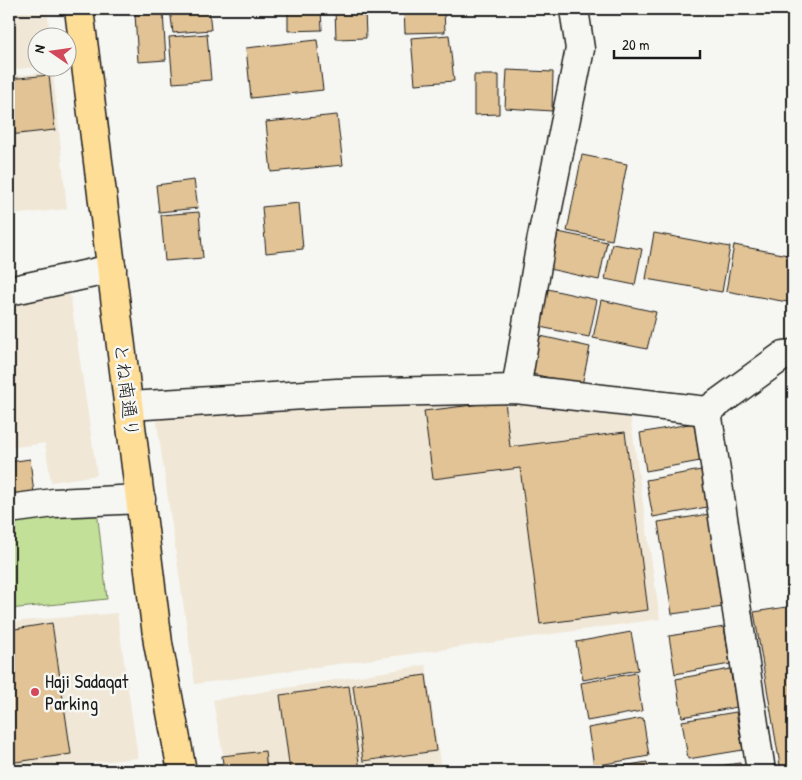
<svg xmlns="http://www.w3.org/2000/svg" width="802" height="780" font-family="'Patrick Hand','Klee One',sans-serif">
  <rect width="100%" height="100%" fill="#f6f6f2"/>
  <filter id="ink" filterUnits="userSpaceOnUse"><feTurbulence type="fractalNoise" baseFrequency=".02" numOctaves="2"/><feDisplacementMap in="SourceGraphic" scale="10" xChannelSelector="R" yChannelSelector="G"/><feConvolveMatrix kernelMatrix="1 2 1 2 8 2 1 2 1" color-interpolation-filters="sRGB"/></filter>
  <g filter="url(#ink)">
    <g fill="#f0e7d6">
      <path d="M9 9H47L50 37 38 38 37 67 9 70Z"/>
      <path d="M53 72 67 209 9 215V76Z"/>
      <path d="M70 294 97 475 51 482 45 443 9 448V303Z"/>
      <path d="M516 389 628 402 660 619 195 684 156 416Z"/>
      <path d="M117 613 138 758 9 771V622Z"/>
      <path d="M426 665 441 771H226L213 700Z"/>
    </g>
    <path fill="#c2e098" stroke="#6f7e5a" d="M97 510 107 599 9 609V520Z"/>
    <g fill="#e1c395" stroke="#1c1c1c">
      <path d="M170 9H209L211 30 173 33Z"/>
      <path d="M288 9H321L322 30 288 31Z"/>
      <path d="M335 9H365L366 38 336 39Z"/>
      <path d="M404 9H444L445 32 405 33Z"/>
      <path d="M163 12 166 60 138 62 135 14Z"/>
      <path d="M207 34 211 80 173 83 169 37Z"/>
      <path d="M449 35 454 81 415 84 411 38Z"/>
      <path d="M317 40 323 90 251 98 246 48Z"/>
      <path d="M507 70 553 72 552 111 505 108Z"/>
      <path d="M49 75 55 130 9 135V79Z"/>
      <path d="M474 75H499V114L474 115Z"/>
      <path d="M337 115 343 165 271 172 266 122Z"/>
      <path d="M582 155 627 164 612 240 567 231Z"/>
      <path d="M194 180 198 208 159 212 156 185Z"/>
      <path d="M299 203 303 249 266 253 262 207Z"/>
      <path d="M199 212 203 258 165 261 161 215Z"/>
      <path d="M9 230H11L13 277 9 278Z"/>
      <path d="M553 231 607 242 599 280 545 268Z"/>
      <path d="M654 233 730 247 722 292 646 279Z"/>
      <path d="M612 244 642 249 635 285 605 279Z"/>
      <path d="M734 245 793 256V303L726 291Z"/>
      <path d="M543 288 597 300 589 337 535 326Z"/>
      <path d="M601 300 656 312 647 349 593 338Z"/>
      <path d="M536 335 590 347 582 385 528 373Z"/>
      <path d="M505 401 510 447 625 432 648 610 540 624 520 468 433 479 424 411Z"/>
      <path d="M694 423 700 461 646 471 640 433Z"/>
      <path d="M30 459 34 494 9 497V462Z"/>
      <path d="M701 470 707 507 653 517 646 480Z"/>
      <path d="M710 514 723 607 672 614 658 522Z"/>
      <path d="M793 606V771H781L754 612Z"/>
      <path d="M52 623 71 754 9 763V630Z"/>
      <path d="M724 627 730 664 675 674 669 636Z"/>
      <path d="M631 632 638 670 583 680 576 642Z"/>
      <path d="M730 669 737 707 682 717 676 679Z"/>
      <path d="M636 673 642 711 587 721 581 683Z"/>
      <path d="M426 675 436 751 363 761 353 685Z"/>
      <path d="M349 686 360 771H290L280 695Z"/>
      <path d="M736 712 743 750 688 759 682 721Z"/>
      <path d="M643 718 649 756 594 766 588 728Z"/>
      <path d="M265 751 267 771H224L222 756Z"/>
      <path d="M647 762 649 771H594Z"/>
      <path d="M740 763 741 771H684Z"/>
    </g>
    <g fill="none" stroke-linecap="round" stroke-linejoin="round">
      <defs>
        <g id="street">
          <path d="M9 291 112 269"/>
          <path d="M516 389 541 242 580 49 574 9"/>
          <path d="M130 406 337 393 516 389 707 411 784 355 793 354"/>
          <path d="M707 411 761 771"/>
          <path d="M9 509 54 503 141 499"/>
        </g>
        <path id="primary" d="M79 9 158 643 182 771"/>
      </defs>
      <use href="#street" stroke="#1c1c1c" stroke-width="31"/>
      <use href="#primary" stroke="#1c1c1c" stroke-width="31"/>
      <use href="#street" stroke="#f6f6f2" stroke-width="28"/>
      <use href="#primary" stroke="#fedd96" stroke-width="28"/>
    </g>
  </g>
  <circle fill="#d1495b" stroke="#f6f6f2" stroke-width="2" cx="35" cy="692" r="5"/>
  <g text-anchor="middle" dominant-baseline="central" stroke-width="5" stroke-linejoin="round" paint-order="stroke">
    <g font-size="19" fill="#1c1c1c" stroke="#f6f6f2">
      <text transform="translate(127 390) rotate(83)">とね南通り</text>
    </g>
    <g font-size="19" fill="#1c1c1c" stroke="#f6f6f2" text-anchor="start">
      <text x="45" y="681">Haji Sadaqat<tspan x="45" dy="22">Parking</tspan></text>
    </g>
  </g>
  <rect width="802" height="780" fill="none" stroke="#f6f6f2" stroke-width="30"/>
  <rect x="15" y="15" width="772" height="750" fill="none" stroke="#1c1c1c" stroke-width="2" filter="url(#ink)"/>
  <g transform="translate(52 52) rotate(283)"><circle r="24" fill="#f6f6f2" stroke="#9f9f9c"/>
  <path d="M0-4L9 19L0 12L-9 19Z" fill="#d1495b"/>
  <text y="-8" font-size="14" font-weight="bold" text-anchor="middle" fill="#1c1c1c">N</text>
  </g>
  <path d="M614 50v8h86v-8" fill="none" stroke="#1c1c1c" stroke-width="2.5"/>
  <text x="622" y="50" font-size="15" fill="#1c1c1c" stroke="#f6f6f2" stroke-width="4" paint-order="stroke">20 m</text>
</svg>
